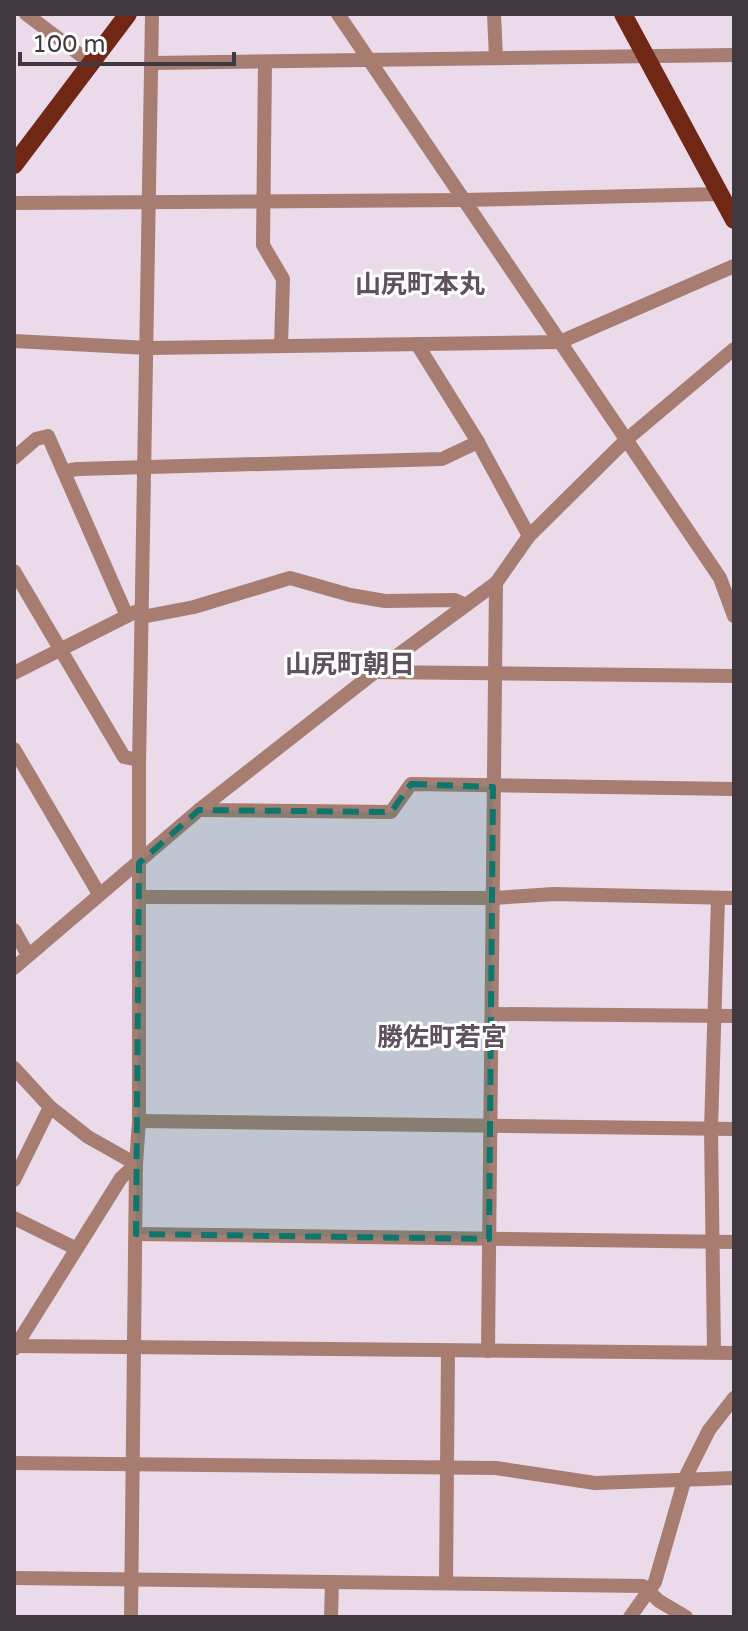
<svg xmlns="http://www.w3.org/2000/svg" width="748" height="1631" font-family="'Varela Round','Noto Sans JP',sans-serif">
  <rect width="100%" height="100%" fill="#ebdaea"/>
  <g fill="none" stroke-linecap="round" stroke-linejoin="round">
    <g stroke="#a87d71" stroke-width="14">
      <path d="M26 14 91 63"/>
      <path d="M338 14 720 578 734 616"/>
      <path d="M494 14 496 58"/>
      <path d="M265 62 263 245 283 279 281 346"/>
      <path d="M153 63 734 55"/>
      <path d="M14 203 463 200 719 194"/>
      <path d="M14 341 148 348 560 342 734 266"/>
      <path d="M417 344 478 442 529 536"/>
      <path d="M14 458 36 439 48 436 127 616"/>
      <path d="M65 471 78 469 442 459 478 442"/>
      <path d="M14 571 124 757 139 760"/>
      <path d="M142 617 194 607 290 578 350 595 385 601 455 600 466 605"/>
      <path d="M375 672 734 676"/>
      <path d="M14 673 135 612"/>
      <path d="M14 749 99 894"/>
      <path d="M199 810 391 812 411 784 734 789"/>
      <path d="M141 897 494 898 554 894 734 898"/>
      <path d="M14 930 28 955"/>
      <path d="M14 968 199 810 375 672 496 583 529 536 626 440 734 349"/>
      <path d="M493 1014 734 1016"/>
      <path d="M14 1068 50 1107 88 1137 136 1164"/>
      <path d="M139 1121 734 1129"/>
      <path d="M14 1180 50 1107"/>
      <path d="M14 1218 75 1248"/>
      <path d="M136 1234 734 1242"/>
      <path d="M15 1346 734 1353"/>
      <path d="M14 1349 121 1178 136 1164"/>
      <path d="M488 1351 496 583"/>
      <path d="M714 1352 711 1129 718 898"/>
      <path d="M14 1463 496 1468 595 1483 734 1478"/>
      <path d="M14 1578 643 1586 659 1601 686 1617"/>
      <path d="M446 1583 448 1351"/>
      <path d="M131 1617 136 1164 139 1121V764L152 14"/>
      <path d="M331 1617 332 1582"/>
      <path d="M630 1617 655 1582 685 1478 709 1430 734 1398"/>
    </g>
    <g stroke="#712715" stroke-width="18">
      <path d="M623 14 734 220"/>
      <path d="M14 165 128 14"/>
    </g>
  </g>
  <path fill="#0f766e" fill-opacity="0.2" stroke="#0f766e" stroke-width="6" stroke-dasharray="16 10" stroke-linejoin="round" d="M411 784 493 787 489 1239 136 1234 139 863 199 810 391 812Z"/>
  <g text-anchor="middle" dominant-baseline="central" stroke-width="6" stroke-linejoin="round" paint-order="stroke">
    <g font-size="26" font-weight="bold" fill="#5f515e" stroke="#fff">
      <text x="420" y="284">山尻町本丸</text>
      <text x="350" y="664">山尻町朝日</text>
      <text x="442" y="1037">勝佐町若宮</text>
    </g>
  </g>
  <rect width="748" height="1631" fill="none" stroke="#3f383f" stroke-width="32"/>
  <path d="M20 52v12h214v-12" fill="none" stroke="#3f383f" stroke-width="4"/>
  <text x="32" y="52" font-size="24" fill="#3f383f" stroke="#ffffff" stroke-width="6" paint-order="stroke">100 m</text>
</svg>
